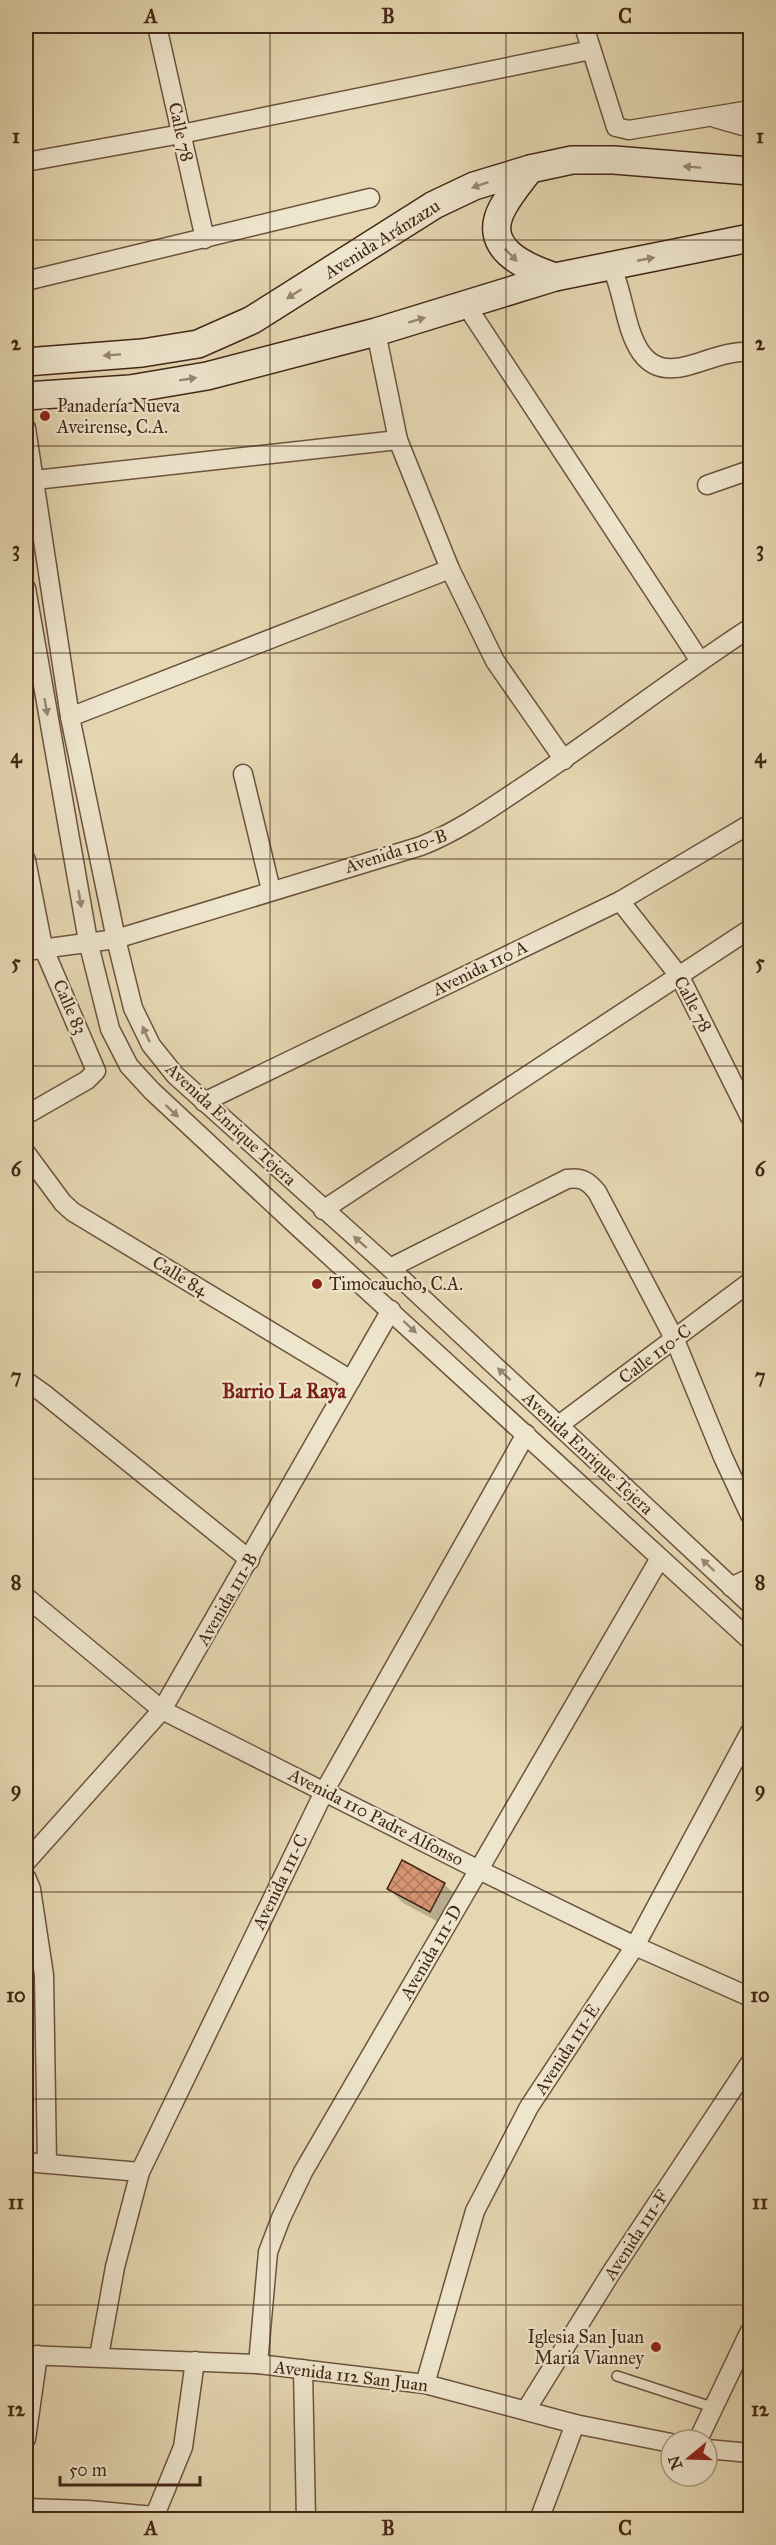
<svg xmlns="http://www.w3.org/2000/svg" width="776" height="2545" font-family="'IM FELL Great Primer',serif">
  <defs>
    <pattern id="building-cross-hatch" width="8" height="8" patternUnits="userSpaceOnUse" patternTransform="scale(1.5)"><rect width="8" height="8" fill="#d59471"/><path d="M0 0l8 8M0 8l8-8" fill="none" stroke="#ae795c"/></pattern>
  </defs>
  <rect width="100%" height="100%" fill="#e5d7b2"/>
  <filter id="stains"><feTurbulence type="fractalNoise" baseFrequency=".00333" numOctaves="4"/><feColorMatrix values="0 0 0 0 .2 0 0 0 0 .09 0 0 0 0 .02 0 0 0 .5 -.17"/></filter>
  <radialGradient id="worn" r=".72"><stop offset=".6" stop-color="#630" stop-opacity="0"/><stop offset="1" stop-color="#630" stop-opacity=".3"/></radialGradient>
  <path fill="#0003" d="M444 1884 458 1898 444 1925 403 1903 389 1889Z"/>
  <path fill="url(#building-cross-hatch)" stroke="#432717" stroke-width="1.5" d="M402 1860 445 1883 430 1912 387 1889Z"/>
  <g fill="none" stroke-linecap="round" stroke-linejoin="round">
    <defs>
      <path id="lane" d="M617 2376 712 2407"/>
      <g id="street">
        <path d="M157 26 205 239"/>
        <path d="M584 26 616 127 629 130 750 110"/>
        <path d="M715 118 750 128"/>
        <path d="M26 162 181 134 591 50"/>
        <path d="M611 266C630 303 624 383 687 366 706 361 731 350 750 352"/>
        <path d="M26 281 370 198"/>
        <path d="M466 305 700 661"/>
        <path d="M376 332 398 440 450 569 495 661 564 760"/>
        <path d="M26 428 70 717 116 939 133 1008 151 1045 175 1075 390 1268 750 1604"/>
        <path d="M35 480 398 440"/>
        <path d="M707 485 750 470"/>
        <path d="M26 588 88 941 110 1029 129 1066 152 1091 297 1226 750 1640"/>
        <path d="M70 717 450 569"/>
        <path d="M243 774 271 890"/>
        <path d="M26 860 43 947 96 1071 87 1080 26 1115"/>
        <path d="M620 901 680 977 750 1117"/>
        <path d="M26 951 116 939 421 846C459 831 491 808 524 786 601 735 673 678 750 628"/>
        <path d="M204 1102 620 901 750 824"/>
        <path d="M26 1153 63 1203 73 1212 351 1380"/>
        <path d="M323 1210 750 929"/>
        <path d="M390 1268 567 1179C582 1177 588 1181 597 1192L675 1340 723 1457 750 1515"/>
        <path d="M26 1381 43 1393 250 1560"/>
        <path d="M559 1425 750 1282"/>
        <path d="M731 1587 750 1578"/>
        <path d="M26 1597 162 1710 479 1870 635 1946 750 1997"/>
        <path d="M26 1862 162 1710 391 1310"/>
        <path d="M26 1877 31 1889 44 1975 47 2163"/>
        <path d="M26 2162 140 2172"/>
        <path d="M26 2355 258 2364 425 2384 575 2424 671 2443"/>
        <path d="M99 2356 115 2267 140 2172 325 1790 526 1434"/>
        <path d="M258 2364 268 2252 281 2218 303 2172 660 1558"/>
        <path d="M303 2369 306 2520"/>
        <path d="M425 2384 475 2211 529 2107 635 1946 750 1732"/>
        <path d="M526 2410 611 2273 750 2063"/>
        <path d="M26 2439 38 2355"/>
        <path d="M698 2440 750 2331"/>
        <path d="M707 2449 750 2453"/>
        <path d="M26 2508 88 2510 154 2516"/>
        <path d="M153 2520 183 2447 195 2361"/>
        <path d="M539 2520 575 2424"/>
      </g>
      <g id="secondary">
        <path d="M530 169C521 181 510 194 503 207 480 248 525 267 555 277"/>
        <path d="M26 362 142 353 198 344 252 320 434 205 474 186 530 169 572 160H614L750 171"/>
        <path d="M26 396 130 389 207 376 376 332 555 277 750 238"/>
      </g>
    </defs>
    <use href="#lane" stroke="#6c533e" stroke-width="12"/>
    <use href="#street" stroke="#6c533e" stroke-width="21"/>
    <use href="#secondary" stroke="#432717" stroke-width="30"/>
    <use href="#lane" stroke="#eee5cd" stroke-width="9"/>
    <use href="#street" stroke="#eee5cd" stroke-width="18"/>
    <use href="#secondary" stroke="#eee5cd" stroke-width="27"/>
  </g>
  <defs><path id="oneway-solid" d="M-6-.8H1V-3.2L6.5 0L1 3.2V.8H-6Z" transform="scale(1.5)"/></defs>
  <g fill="#988672">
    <use href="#oneway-solid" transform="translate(692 167) rotate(-176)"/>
    <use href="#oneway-solid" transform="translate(480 185) rotate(161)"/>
    <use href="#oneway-solid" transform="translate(511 255) rotate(45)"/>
    <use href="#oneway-solid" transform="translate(646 259) rotate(-11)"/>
    <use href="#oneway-solid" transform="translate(294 294) rotate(148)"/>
    <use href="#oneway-solid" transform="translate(417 320) rotate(-16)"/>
    <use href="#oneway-solid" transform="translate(112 355) rotate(176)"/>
    <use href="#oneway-solid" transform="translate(188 379) rotate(-9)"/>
    <use href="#oneway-solid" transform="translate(46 707) rotate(80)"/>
    <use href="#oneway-solid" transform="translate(80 899) rotate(80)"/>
    <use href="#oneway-solid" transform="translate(146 1034) rotate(-115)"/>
    <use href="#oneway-solid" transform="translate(172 1111) rotate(43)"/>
    <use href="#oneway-solid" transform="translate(360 1242) rotate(-139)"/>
    <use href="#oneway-solid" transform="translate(410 1327) rotate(43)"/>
    <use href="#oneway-solid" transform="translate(504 1374) rotate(-137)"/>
    <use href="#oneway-solid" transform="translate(708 1565) rotate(-137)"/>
  </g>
  <path fill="none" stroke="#432717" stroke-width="1.5" stroke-opacity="0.55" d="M270 26V2520M506 26V2520M26 240H750M26 446H750M26 653H750M26 859H750M26 1066H750M26 1272H750M26 1479H750M26 1686H750M26 1892H750M26 2099H750M26 2305H750"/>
  <g fill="#8f2418" stroke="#eee5cd" stroke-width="2">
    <circle cx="45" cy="416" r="6"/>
    <circle cx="317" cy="1284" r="6"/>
    <circle cx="656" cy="2347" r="6"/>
  </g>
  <g text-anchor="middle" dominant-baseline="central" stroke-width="4.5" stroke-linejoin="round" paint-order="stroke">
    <g font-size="18" fill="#432717" stroke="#eee5cd">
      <text transform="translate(181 132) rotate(77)">Calle 78</text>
      <text transform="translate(382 239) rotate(-32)">Avenida Aránzazu</text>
      <text transform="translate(396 851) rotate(-18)">Avenida 110-B</text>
      <text transform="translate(480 968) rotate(-26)">Avenida 110 A</text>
      <text transform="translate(693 1004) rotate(62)">Calle 78</text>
      <text transform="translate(70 1007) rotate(66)">Calle 83</text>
      <text transform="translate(231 1124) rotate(43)">Avenida Enrique Tejera</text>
      <text transform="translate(180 1276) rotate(31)">Calle 84</text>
      <text transform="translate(655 1354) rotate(-37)">Calle 110-C</text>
      <text transform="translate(588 1453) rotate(43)">Avenida Enrique Tejera</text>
      <text transform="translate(227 1599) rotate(-60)">Avenida 111-B</text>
      <text transform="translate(376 1817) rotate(27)">Avenida 110 Padre Alfonso</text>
      <text transform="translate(280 1882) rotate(-64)">Avenida 111-C</text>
      <text transform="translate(431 1952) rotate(-60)">Avenida 111-D</text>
      <text transform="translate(567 2049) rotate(-57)">Avenida 111-E</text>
      <text transform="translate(636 2235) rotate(-57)">Avenida 111-F</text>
      <text transform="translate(351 2376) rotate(7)">Avenida 112 San Juan</text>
    </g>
    <g font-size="18" fill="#432717" stroke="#eee5cd" text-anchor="start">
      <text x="57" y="406">Panadería Nueva<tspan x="57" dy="21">Aveirense, C.A.</tspan></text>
      <text x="329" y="1284">Timocaucho, C.A.</text>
      <text x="644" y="2337" text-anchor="end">Iglesia San Juan<tspan x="644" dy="21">Maria Vianney</tspan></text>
    </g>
    <g font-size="20" font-weight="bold" fill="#7a1f14" stroke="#eee5cd">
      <text x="284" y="1391">Barrio La Raya</text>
    </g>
  </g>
  <rect width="776" height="2545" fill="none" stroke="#e5d7b2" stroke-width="66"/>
  <g transform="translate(689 2458) rotate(251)"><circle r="28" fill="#eee5cd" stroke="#aa9984" stroke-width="1.5"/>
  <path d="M0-4.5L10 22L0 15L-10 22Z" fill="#8f2418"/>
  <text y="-9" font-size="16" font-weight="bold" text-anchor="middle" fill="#432717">N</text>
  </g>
  <path d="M60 2476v9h140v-9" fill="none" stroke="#432717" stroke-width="3"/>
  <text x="69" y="2476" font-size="18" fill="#432717" stroke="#eee5cd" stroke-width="4.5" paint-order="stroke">50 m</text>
  <rect x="33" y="33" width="710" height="2479" fill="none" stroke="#432717" stroke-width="2"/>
  <g font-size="20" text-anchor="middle" font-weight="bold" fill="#432717">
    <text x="151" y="23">A</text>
    <text x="388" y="23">B</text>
    <text x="625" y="23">C</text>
    <text x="16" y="143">1</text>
    <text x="760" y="143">1</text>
    <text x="16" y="350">2</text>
    <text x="760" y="350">2</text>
    <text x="16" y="556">3</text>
    <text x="760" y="556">3</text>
    <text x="16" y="763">4</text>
    <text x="760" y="763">4</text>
    <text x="16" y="969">5</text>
    <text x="760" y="969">5</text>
    <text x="16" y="1176">6</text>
    <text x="760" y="1176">6</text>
    <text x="16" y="1383">7</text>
    <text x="760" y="1383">7</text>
    <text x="16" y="1589">8</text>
    <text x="760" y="1589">8</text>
    <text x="16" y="1796">9</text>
    <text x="760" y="1796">9</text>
    <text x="16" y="2002">10</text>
    <text x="760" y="2002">10</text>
    <text x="16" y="2209">11</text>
    <text x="760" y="2209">11</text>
    <text x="16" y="2416">12</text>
    <text x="760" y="2416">12</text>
    <text x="151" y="2535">A</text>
    <text x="388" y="2535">B</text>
    <text x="625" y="2535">C</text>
  </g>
  <rect width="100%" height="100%" filter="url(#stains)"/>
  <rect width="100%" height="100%" fill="url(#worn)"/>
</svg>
